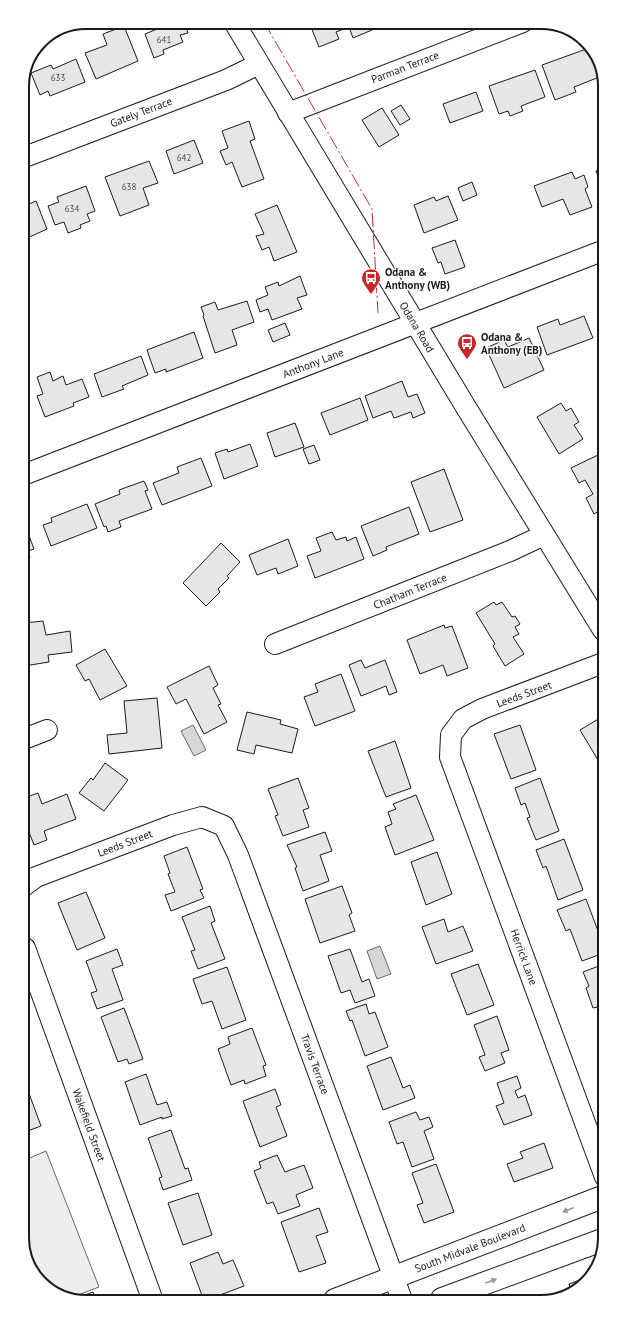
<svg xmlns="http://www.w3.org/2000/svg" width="627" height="1324" font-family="'PT Sans',sans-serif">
  <rect width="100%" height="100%" fill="#fff"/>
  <path fill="#ededed" stroke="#6a6a6a" d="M46 1151 99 1287 70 1298 47 1289 25 1259V1160Z"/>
  <g fill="#d7d7d7" stroke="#6a6a6a">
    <path d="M193 725 206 750 194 756 181 731Z"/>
    <path d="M380 946 391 974 377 979 367 951Z"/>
  </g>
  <g fill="#e6e6e6" stroke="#1a1a1a">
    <path d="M184 22 188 33 180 35 183 42 163 50 164 54 154 58 145 34 174 22Z"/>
    <path d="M309 22H369L372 30 353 38 349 27 336 32 339 39 319 47Z"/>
    <path d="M124 26 138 61 96 79 85 53 107 45 103 34Z"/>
    <path d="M589 48 596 58 602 76 574 87 576 92 555 100 542 65Z"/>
    <path d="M76 59 85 82 50 96 48 91 40 95 31 73 51 65 53 69Z"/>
    <path d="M535 70 545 97 521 106 523 111 510 116 508 111 499 114 489 86Z"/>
    <path d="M476 92 483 111 450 123 443 104Z"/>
    <path d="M401 105 410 119 400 125 391 111Z"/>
    <path d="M382 108 399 135 379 147 362 120Z"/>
    <path d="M249 121 255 139 250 141 264 179 242 187 232 162 226 165 220 151 228 148 222 131Z"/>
    <path d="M194 140 203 163 174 174 166 151Z"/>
    <path d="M149 161 158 183 143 188 149 205 120 216 105 177Z"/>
    <path d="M602 168V187L596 171Z"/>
    <path d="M572 172 575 179 584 175 588 187 585 189 592 207 570 215 563 199 542 207 534 186Z"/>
    <path d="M472 182 477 195 463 201 458 188Z"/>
    <path d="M86 186 95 211 87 214 90 221 80 225 81 228 68 233 64 222 55 225 48 206 59 202 57 197Z"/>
    <path d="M448 196 458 220 424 233 414 205 434 197 436 201Z"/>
    <path d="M36 201 47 229 23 240 22 207Z"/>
    <path d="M277 205 297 252 274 261 269 247 262 250 256 236 264 234 255 214Z"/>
    <path d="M455 240 465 267 445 274 441 262 438 263 432 248Z"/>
    <path d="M300 276 307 295 297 298 302 309 272 320 268 309 260 312 256 300 268 295 265 287 278 282 279 286Z"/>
    <path d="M247 301 254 322 232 330 237 345 215 353 203 316 204 315 201 307 215 302 218 310Z"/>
    <path d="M584 316 593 338 547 355 537 327 558 319 560 325Z"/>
    <path d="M285 323 290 335 273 342 268 330Z"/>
    <path d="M194 332 203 358 166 372V369L155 373 147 350Z"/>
    <path d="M529 338 544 370 504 388 486 348 504 340 508 347Z"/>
    <path d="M141 356 148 375 122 386 124 389 102 397 94 374Z"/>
    <path d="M50 372 53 381 63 376 66 385 82 379 89 397 73 403 74 406 45 417 37 396 43 394 37 377Z"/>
    <path d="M402 381 408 397 417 394 425 413 413 418 411 412 394 418 391 411 373 418 365 396Z"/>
    <path d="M360 398 368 420 330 435 321 413Z"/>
    <path d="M561 403 566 411 571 408 579 422 574 425 583 439 559 454 537 417Z"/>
    <path d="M295 423 304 447 275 457 267 433Z"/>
    <path d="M250 444 258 466 224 479 215 453 227 449 228 452Z"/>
    <path d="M314 445 320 460 309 464 303 449Z"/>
    <path d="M598 455 603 464V509L594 514 586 498 593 494 585 480 579 483 571 468Z"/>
    <path d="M201 458 212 486 162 505 153 483 179 473 177 467Z"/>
    <path d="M444 469 463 520 430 532 411 482Z"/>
    <path d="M144 481 148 490 145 491 152 509 119 521 121 527 108 532 106 526 104 527 95 504 120 494 119 490Z"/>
    <path d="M87 504 97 528 51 546 43 525 52 522 51 518Z"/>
    <path d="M409 507 419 534 386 547 387 550 373 556 361 526Z"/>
    <path d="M23 525H25L34 549 28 551 30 558 23 561Z"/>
    <path d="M332 532 336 540 346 537 347 541 356 537 364 559 315 578 307 556 321 551 316 538Z"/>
    <path d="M288 539 298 566 278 574 276 568 257 575 249 555Z"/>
    <path d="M221 543 240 562 227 576 229 578 218 589 220 592 206 606 183 583Z"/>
    <path d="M494 602 496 605 502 602 512 617 515 616 520 624 515 627 519 634 513 637 524 654 505 666 493 646 495 644 476 613Z"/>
    <path d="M43 621 46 635 70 631 72 652 48 655 49 662 24 666V623Z"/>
    <path d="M444 625 445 628 452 626 468 668 447 676 443 665 420 674 407 640Z"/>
    <path d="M105 649 127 686 100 700 89 679 85 681 76 665Z"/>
    <path d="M361 660 365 668 385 660 397 692 389 695 386 686 361 696 349 665Z"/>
    <path d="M209 666 218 685 213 688 221 704 218 705 227 722 204 734 186 699 176 704 167 687Z"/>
    <path d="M341 674 355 711 315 726 304 697 318 692 315 684Z"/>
    <path d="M157 698 162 748 109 754 107 735 127 733 124 701Z"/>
    <path d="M247 712 281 720 280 724 298 729 292 753 256 745 254 754 237 750Z"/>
    <path d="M600 718 603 723 604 770 580 730Z"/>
    <path d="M520 725 536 770 511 779 494 734Z"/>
    <path d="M395 741 411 788 386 797 368 751Z"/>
    <path d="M105 763 128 780 104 811 79 793 91 778 93 780Z"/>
    <path d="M298 778 309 808 303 810 309 827 283 836 275 816 278 815 268 789Z"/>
    <path d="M540 778 559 831 536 840 527 818 530 817 525 803 521 805 515 788Z"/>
    <path d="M38 793 42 804 67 794 76 819 44 831 47 840 34 845 24 819V798Z"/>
    <path d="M416 795 434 840 395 855 385 827 392 824 388 812 396 809 393 804Z"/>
    <path d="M325 832 332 851 320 855 329 881 303 891 295 868 297 867 287 845Z"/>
    <path d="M564 839 583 890 558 900 546 866 543 868 536 850Z"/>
    <path d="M187 847 203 889 200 890 204 898 171 911 165 895 175 892 168 874 170 873 164 856Z"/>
    <path d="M437 852 452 894 426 905 411 862Z"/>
    <path d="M342 886 352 913 349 915 355 931 320 943 305 899Z"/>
    <path d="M86 892 105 938 77 950 58 903Z"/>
    <path d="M586 899 604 947V953L582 961 570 929 566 931 557 910Z"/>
    <path d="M210 906 215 921 211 923 225 959 198 969 191 951 195 950 182 917Z"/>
    <path d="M444 919 448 932 463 926 473 951 436 964 422 927Z"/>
    <path d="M117 949 123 965 112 969 123 1000 97 1009 91 993 97 991 86 961Z"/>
    <path d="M350 949 362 982 369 979 375 996 355 1003 350 990 341 993 328 956Z"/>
    <path d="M478 964 494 1005 467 1015 451 974Z"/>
    <path d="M604 964V1017L601 1018 597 1007 593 1008 586 988 589 986 583 972Z"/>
    <path d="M227 967 246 1020 222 1029 212 1001 202 1004 193 979Z"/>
    <path d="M366 1004 369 1014 375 1012 388 1047 365 1056 352 1020 350 1021 346 1011Z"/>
    <path d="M124 1008 143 1059 129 1064 127 1059 118 1062 101 1017Z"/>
    <path d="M497 1016 509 1050 501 1053 505 1063 485 1071 479 1057 485 1055 474 1025Z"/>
    <path d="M252 1028 266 1065 263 1066 266 1076 245 1084 244 1080 231 1085 218 1049 230 1044 228 1037Z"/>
    <path d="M391 1057 403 1088 410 1085 415 1098 383 1110 367 1066Z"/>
    <path d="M146 1074 157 1105 167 1102 172 1116 162 1119V1117L140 1125 125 1082Z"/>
    <path d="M517 1076 521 1088 515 1091 518 1098 525 1095 532 1115 504 1125 496 1106 504 1103 497 1083Z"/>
    <path d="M27 1088 41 1126 25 1132V1089Z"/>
    <path d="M275 1089 281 1105 276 1107 287 1136 260 1147 243 1101Z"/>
    <path d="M416 1112 420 1120 429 1117 433 1127 424 1131 434 1159 412 1167 403 1142 397 1144 389 1122Z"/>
    <path d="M171 1130 185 1169 188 1168 192 1180 163 1190 159 1178 162 1177 148 1138Z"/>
    <path d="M544 1143 553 1168 514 1182 507 1164 523 1158 520 1152Z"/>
    <path d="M277 1155 285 1172 304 1165 313 1188 296 1195 300 1206 278 1214 273 1202 267 1204 254 1171 261 1168 259 1162Z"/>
    <path d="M436 1164 454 1212 424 1223 417 1205 423 1203 412 1173Z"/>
    <path d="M198 1193 212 1235 183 1245 168 1203Z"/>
    <path d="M319 1208 328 1232 316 1236 326 1263 299 1272 281 1222Z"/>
    <path d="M218 1252 223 1264 233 1260 244 1286 204 1301 190 1263Z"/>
    <path d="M585 1278 586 1280 571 1291 569 1284Z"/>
    <path d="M93 1292 97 1302H81L74 1299Z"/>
  </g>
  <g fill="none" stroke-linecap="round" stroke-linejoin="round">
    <defs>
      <g id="minor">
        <path d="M234 22 464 404 603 630"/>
        <path d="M288 113 523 22"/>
        <path d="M22 158 226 80 259 64"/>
        <path d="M23 475 602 251"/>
        <path d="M275 644 510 551 544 535"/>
        <path d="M603 663 482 709 463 719 451 735 450 757 605 1177"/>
        <path d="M24 739 47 730"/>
        <path d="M24 886 36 877 173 825 202 817 224 826 238 855 402 1300"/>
        <path d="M25 948 153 1301"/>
      </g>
      <g id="major">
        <path d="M442 1299 605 1239"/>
        <path d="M335 1300 605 1196"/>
      </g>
    </defs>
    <use href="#minor" stroke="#1a1a1a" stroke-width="22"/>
    <use href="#major" stroke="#1a1a1a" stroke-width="24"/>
    <use href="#minor" stroke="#fff" stroke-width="20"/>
    <use href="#major" stroke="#fff" stroke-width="22"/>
    <path stroke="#c62828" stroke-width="1" stroke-dasharray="14 3 2 3" stroke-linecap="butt" d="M264 22 372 209 378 313"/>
  </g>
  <defs><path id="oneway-solid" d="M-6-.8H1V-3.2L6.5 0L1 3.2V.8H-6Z"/></defs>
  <g fill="#989898">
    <use href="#oneway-solid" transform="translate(568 1210) rotate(159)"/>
    <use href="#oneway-solid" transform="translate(491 1281) rotate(-20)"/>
  </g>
  <defs>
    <symbol id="bus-pin" viewBox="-11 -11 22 30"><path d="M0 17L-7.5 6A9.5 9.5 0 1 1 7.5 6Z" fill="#c62828" stroke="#fff"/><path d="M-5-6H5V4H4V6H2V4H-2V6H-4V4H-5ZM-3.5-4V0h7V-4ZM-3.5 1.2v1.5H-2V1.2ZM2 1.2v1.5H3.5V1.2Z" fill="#fff"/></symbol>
  </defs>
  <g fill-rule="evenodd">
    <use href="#bus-pin" x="360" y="267" width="22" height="30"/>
    <use href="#bus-pin" x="456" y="332" width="22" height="30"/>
  </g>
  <g text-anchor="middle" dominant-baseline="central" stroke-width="3" stroke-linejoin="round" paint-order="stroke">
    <g font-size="9" fill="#4d4d4d">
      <text x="164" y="39">641</text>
      <text x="58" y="77">633</text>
      <text x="184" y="157">642</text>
      <text x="129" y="186">638</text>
      <text x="72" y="208">634</text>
    </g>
    <g font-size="11" fill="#1a1a1a" stroke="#fff">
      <text transform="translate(405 67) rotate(-21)">Parman Terrace</text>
      <text transform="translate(141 112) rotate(-21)">Gately Terrace</text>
      <text transform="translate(417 327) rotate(59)">Odana Road</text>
      <text transform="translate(313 363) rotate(-21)">Anthony Lane</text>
      <text transform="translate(410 591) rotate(-22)">Chatham Terrace</text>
      <text transform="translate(524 694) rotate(-20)">Leeds Street</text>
      <text transform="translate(125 843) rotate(-21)">Leeds Street</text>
      <text transform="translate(524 957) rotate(70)">Herrick Lane</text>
      <text transform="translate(315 1064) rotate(70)">Travis Terrace</text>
      <text transform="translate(89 1125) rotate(70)">Wakefield Street</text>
      <text transform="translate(470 1248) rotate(-21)">South Midvale Boulevard</text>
    </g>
    <g font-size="11" font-weight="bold" fill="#1a1a1a" stroke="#fff" text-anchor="start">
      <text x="385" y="272">Odana &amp;<tspan x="385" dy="13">Anthony (WB)</tspan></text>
      <text x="481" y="337">Odana &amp;<tspan x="481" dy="13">Anthony (EB)</tspan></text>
    </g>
  </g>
  <path d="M0 0H627V1324H0ZM86 29H541A57 57 0 0 1 598 86V1238A57 57 0 0 1 541 1295H86A57 57 0 0 1 29 1238V86A57 57 0 0 1 86 29Z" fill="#fff" fill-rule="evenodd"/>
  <path fill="none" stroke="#1a1a1a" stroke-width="2" d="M86 29H541A57 57 0 0 1 598 86V1238A57 57 0 0 1 541 1295H86A57 57 0 0 1 29 1238V86A57 57 0 0 1 86 29Z"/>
</svg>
